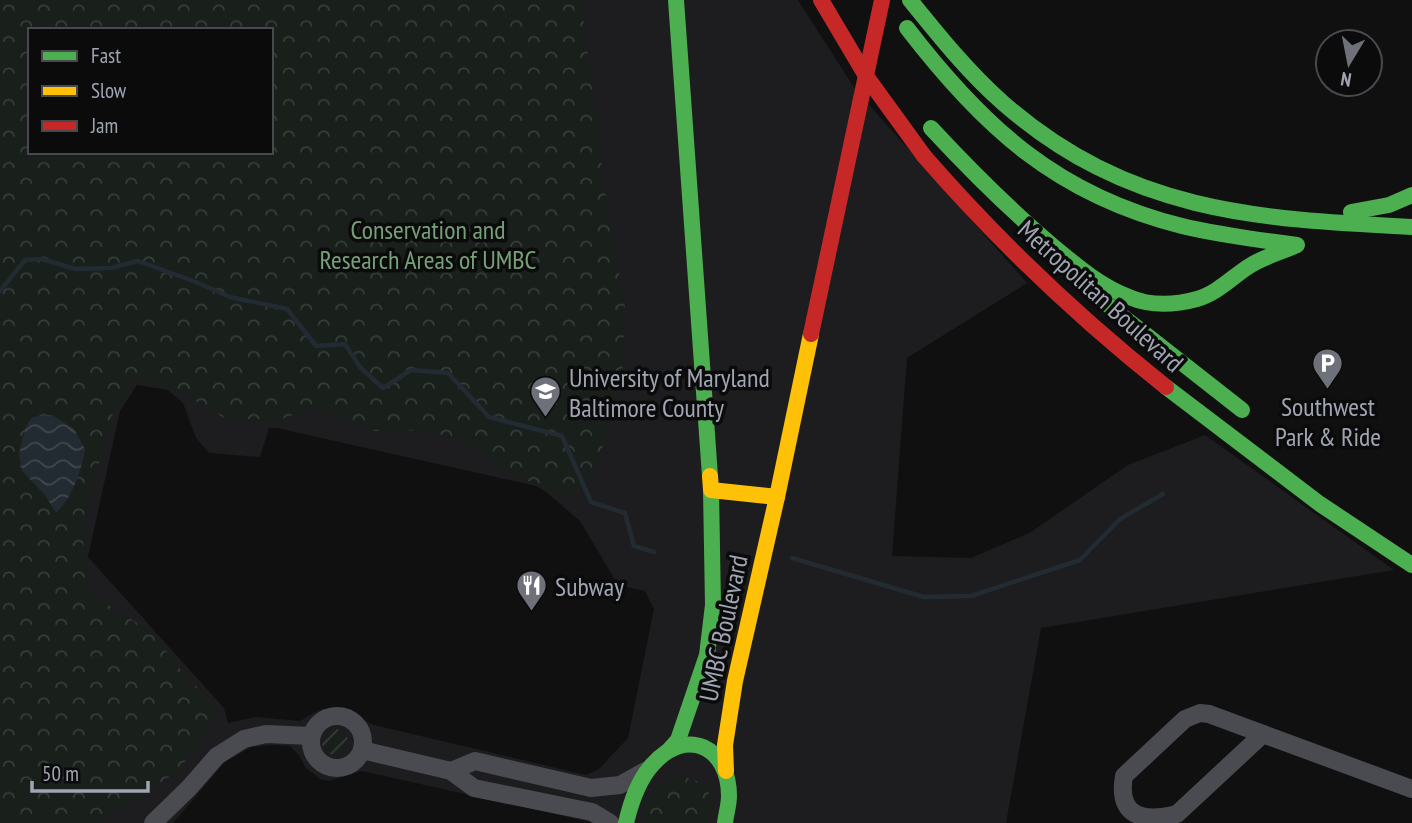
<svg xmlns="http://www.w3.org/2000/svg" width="1412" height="823" font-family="'PT Sans Narrow',sans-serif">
  <defs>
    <pattern id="forest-crowns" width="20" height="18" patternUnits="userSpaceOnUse" patternTransform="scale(1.75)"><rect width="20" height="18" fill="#191f1a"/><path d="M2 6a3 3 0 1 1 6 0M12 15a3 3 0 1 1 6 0" fill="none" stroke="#373d39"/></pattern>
    <pattern id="garden-furrows" width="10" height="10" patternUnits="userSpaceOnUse" patternTransform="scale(1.75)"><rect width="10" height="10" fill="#191f1a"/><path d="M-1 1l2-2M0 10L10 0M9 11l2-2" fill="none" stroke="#373d39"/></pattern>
    <pattern id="water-waves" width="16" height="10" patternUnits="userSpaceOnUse" patternTransform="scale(1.75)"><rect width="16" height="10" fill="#232b32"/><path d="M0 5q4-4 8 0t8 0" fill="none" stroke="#40474d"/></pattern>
  </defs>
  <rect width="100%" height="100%" fill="#101010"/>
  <path fill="#1d1d1f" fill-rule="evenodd" d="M0 0H798L855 89 1027 283 907 358 892 556 971 558 1031 532 1128 465 1205 435 1394 570 1041 628 1006 823H595L362 771 329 781 320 779 306 768 298 754 290 746 272 745 251 747 225 762 173 823H0ZM30 30H271V152H30ZM137 385 168 390 183 403 196 438 209 453 260 457 269 428H277L536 486 545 491 580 521 618 585 645 591 654 609 628 738 599 769 586 775 370 724 353 711 344 707 319 710 300 721 256 717 228 723 224 708 88 557 120 411Z"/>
  <g fill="url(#forest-crowns)" fill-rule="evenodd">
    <path d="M0 0H581L607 207 625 307 622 378 613 416 590 483 563 497 499 467 469 444 427 430 371 431 317 407 281 419H226L179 391 138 377 113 413 82 524 87 592 153 633 179 668 218 710 179 771 96 823H0ZM30 30H271V152H30Z"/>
    <path d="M681 777C712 781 713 796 710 823H643C643 796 656 785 681 777Z"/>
  </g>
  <circle fill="url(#garden-furrows)" cx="335" cy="742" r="13"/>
  <path fill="url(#water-waves)" d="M52 415 74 429 85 449C81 471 73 497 56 513L45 495 22 471 19 454 25 429 32 417Z"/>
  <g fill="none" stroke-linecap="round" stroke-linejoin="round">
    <g stroke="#232b32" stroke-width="4.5">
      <path d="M0 291 25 260 42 259 75 269 111 268 138 261 196 282 230 297 287 309 316 346 345 344 360 367 383 388 411 370 448 373 489 417 562 436 591 502 625 513 634 546 654 552"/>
      <path d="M792 558 924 597 971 596 1080 560 1120 519 1163 494"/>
    </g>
    <g stroke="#4a4b50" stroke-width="18">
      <path d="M1200 713 1209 714 1263 734 1177 814C1142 823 1117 816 1124 776L1185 719Z"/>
      <circle cx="337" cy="742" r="26"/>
      <path d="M1263 734 1412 789"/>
      <path d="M362 750 451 771 474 788 592 812 610 823"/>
      <path d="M451 771 475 761 591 788 620 785 645 771"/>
      <path d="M153 823 189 788 217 756 244 739 266 734 311 736"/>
    </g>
    <g stroke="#4caf50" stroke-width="16">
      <path d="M676 0 710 476"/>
      <path d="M910 0C939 36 968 72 1003 103 1128 212 1254 219 1412 227"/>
      <path d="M907 28C983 127 1057 195 1182 226 1220 235 1258 240 1297 245"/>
      <path d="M931 128C970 170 1010 210 1054 247 1077 266 1100 286 1129 297 1150 306 1175 305 1197 299 1218 293 1233 276 1251 265 1264 257 1281 252 1295 246"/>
      <path d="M1351 212 1389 205 1412 195"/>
      <path d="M1094 294 1242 410"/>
      <path d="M1166 387 1320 504 1412 565"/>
      <path d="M669 750 678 740 707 655 713 605 711 490"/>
      <path d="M626 823C631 802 638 780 653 764 687 726 729 747 729 796 729 805 726 814 725 823"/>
    </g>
    <g stroke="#ffc107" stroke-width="16">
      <path d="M710 476 711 490 777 497 811 334"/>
      <path d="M726 771 725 745 735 681 777 497"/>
    </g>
    <g stroke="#c62828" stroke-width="16">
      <path d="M924 156C998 241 1078 317 1166 387"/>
      <path d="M811 334 882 0"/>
    </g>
    <path stroke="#c62828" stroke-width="16" d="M821 0 866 76 924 156"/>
  </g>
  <defs>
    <symbol id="parking-pin" viewBox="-11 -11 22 30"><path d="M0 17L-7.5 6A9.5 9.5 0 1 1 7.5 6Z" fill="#6e717a" stroke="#0b0b0c"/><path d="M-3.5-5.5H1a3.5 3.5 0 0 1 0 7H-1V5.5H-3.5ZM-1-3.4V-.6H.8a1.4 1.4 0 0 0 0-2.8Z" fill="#fff"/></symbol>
    <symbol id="university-pin" viewBox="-11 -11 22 30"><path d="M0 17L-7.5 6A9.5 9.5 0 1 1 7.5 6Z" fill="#6e717a" stroke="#0b0b0c"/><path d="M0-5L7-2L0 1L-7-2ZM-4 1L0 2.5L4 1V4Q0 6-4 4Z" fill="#fff"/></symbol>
    <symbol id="restaurant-pin" viewBox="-11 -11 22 30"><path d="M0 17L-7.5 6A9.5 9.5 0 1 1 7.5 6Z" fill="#6e717a" stroke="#0b0b0c"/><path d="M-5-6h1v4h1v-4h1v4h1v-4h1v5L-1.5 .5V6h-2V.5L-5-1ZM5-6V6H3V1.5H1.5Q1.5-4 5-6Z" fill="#fff"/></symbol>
  </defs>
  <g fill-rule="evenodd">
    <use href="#parking-pin" x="1310" y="346" width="35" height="47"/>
    <use href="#university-pin" x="528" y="374" width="35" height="47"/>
    <use href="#restaurant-pin" x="514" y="568" width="35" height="47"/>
  </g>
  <g text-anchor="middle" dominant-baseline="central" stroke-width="7" stroke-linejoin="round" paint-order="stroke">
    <g font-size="26" fill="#75a078" stroke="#0b0b0c">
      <text x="428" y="229">Conservation and<tspan x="428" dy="30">Research Areas of UMBC</tspan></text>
    </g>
    <g font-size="26" fill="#a0a5b3" stroke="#0b0b0c">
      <text transform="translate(1101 296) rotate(42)">Metropolitan Boulevard</text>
      <text transform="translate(723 628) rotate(-78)">UMBC Boulevard</text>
    </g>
    <g font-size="26" fill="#a0a5b3" stroke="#0b0b0c" text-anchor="start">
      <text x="569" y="377">University of Maryland<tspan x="569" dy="30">Baltimore County</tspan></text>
      <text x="1328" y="406" text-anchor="middle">Southwest<tspan x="1328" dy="30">Park &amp; Ride</tspan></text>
      <text x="555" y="586">Subway</text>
    </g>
  </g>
  <rect x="28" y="28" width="245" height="126" fill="#0b0b0c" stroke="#47494f" stroke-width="2"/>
  <rect x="42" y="51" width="35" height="10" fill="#4caf50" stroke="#47494f" stroke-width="2"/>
  <text x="91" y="63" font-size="21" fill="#a0a5b3">Fast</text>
  <rect x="42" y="86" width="35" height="10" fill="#ffc107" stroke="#47494f" stroke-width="2"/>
  <text x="91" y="98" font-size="21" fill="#a0a5b3">Slow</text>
  <rect x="42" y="121" width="35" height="10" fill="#c62828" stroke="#47494f" stroke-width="2"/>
  <text x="91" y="133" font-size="21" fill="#a0a5b3">Jam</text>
  <g transform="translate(1349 63) rotate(190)"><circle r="33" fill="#0b0b0c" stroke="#47494f" stroke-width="2"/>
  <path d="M0-5L12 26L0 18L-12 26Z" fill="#6e717a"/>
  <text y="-10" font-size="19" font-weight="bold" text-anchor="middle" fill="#a0a5b3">N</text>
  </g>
  <path d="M32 781v10h116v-10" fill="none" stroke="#a0a5b3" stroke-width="3.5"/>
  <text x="42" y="781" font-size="21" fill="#a0a5b3" stroke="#0b0b0c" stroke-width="5" paint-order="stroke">50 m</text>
</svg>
